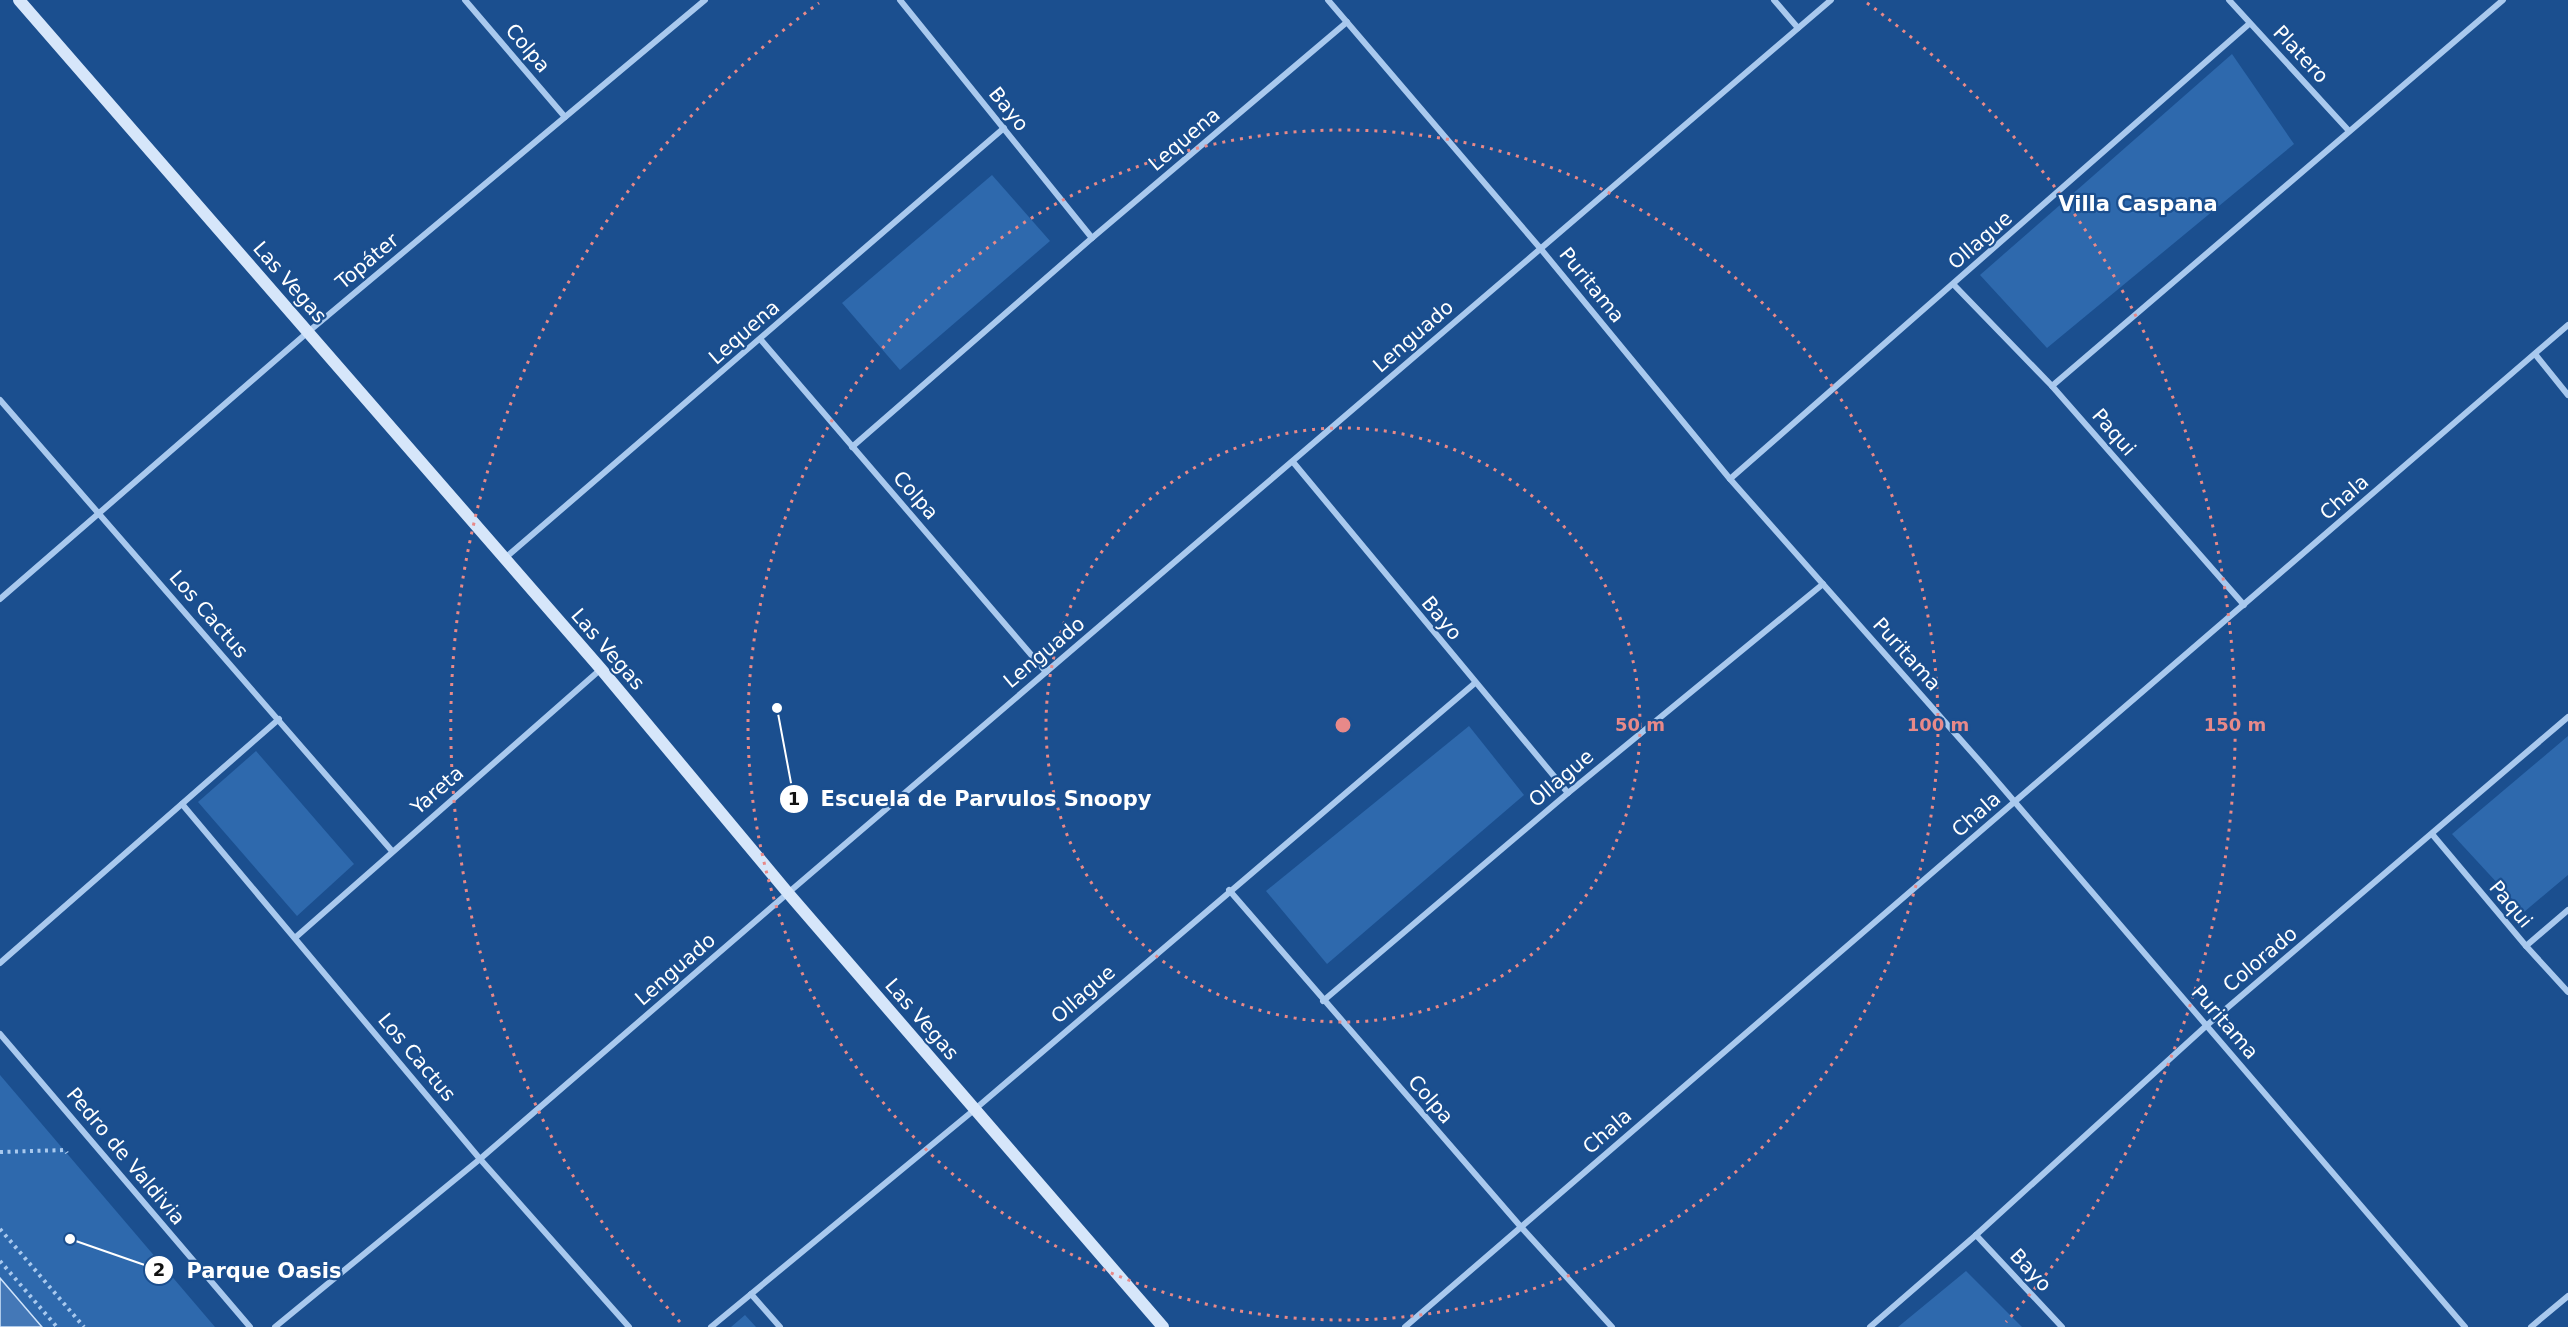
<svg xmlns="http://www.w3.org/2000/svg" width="2568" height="1327" font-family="'DejaVu Sans',sans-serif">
  <rect width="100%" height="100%" fill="#1b4f8f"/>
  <g fill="#2e69ad">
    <path d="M2232 54 2294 144 2047 348 1980 275Z"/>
    <path d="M992 175 1050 241 900 370 842 303Z"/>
    <path d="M1469 726 1524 795 1327 964 1266 891Z"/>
    <path d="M2568 736V875L2524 912 2452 834Z"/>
    <path d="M256 751 354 864 297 916 198 802Z"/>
    <path d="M0 1075 215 1327H0Z"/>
    <path d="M1966 1271 2022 1327H1898Z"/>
    <path d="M745 1315 756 1327H731Z"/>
  </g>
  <path fill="#4478b7" stroke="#cfe3fa" stroke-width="1.5" d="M0 1278 42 1327H0Z"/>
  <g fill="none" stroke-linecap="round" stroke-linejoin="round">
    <g stroke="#a9c9ee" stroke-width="4" stroke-dasharray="3 4.5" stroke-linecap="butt">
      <path d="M0 1152 65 1150 67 1153"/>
      <path d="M0 1229 84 1327"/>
      <path d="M0 1261 57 1327"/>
    </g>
    <g stroke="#a9c9ee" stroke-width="6">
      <path d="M465 0 565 117"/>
      <path d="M900 0 1092 238"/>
      <path d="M1328 0 1540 248 1730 479 1983 765 2465 1327"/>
      <path d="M1774 0 1798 28"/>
      <path d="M2229 0 2349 131"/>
      <path d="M1954 285 2052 386 2244 605"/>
      <path d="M761 340 1046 672"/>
      <path d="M2535 354 2568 395"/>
      <path d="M2052 386 2503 0"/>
      <path d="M0 400 392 851"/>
      <path d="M852 447 1092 238 1347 22"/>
      <path d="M1293 462 1568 793"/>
      <path d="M1730 479 2249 24"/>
      <path d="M504 559 1004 128"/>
      <path d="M0 599 308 332 705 0"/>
      <path d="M182 804 480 1159 629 1327"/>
      <path d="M2432 834 2526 946 2568 992"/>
      <path d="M1229 890 1521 1227 1612 1327"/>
      <path d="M296 937 601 669"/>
      <path d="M2526 946 2568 910"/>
      <path d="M0 963 279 719"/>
      <path d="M1323 1001 1568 793 1823 584"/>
      <path d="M0 1034 250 1327"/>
      <path d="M1976 1235 2062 1327"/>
      <path d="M751 1294 780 1327"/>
      <path d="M275 1327 480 1159 788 893 1831 0"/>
      <path d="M711 1327 974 1110 1475 683"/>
      <path d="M1405 1327 2568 325"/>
      <path d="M1870 1327 1976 1235 2206 1026 2568 717"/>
      <path d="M2531 1327 2568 1296"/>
    </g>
    <path stroke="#d6e6fa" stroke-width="12" d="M19 0 601 669 788 893 1163 1327"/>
  </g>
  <g fill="none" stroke="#e88989" stroke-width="3" stroke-dasharray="3 6">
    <circle cx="1343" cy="725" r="297"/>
    <circle cx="1343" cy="725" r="595"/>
    <path d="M680 1322A892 892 0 0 1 819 3M1867 3A892 892 0 0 1 2006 1322"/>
  </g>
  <g text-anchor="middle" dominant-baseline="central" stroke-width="4.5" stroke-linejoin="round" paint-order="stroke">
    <g font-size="20" fill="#fff" stroke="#1b4f8f">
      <text transform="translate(528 48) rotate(50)">Colpa</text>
      <text transform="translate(2301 54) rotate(47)">Platero</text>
      <text transform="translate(1009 109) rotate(51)">Bayo</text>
      <text transform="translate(1184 139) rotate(-40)">Lequena</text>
      <text transform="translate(1980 240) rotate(-41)">Ollague</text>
      <text transform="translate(367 261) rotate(-40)">Topáter</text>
      <text transform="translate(290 282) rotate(49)">Las Vegas</text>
      <text transform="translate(1592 285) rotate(51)">Puritama</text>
      <text transform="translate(744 332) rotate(-41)">Lequena</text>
      <text transform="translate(1413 336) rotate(-41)">Lenguado</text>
      <text transform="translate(2114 432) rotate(49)">Paqui</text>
      <text transform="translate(916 495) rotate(49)">Colpa</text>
      <text transform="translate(2344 497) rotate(-41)">Chala</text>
      <text transform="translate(209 614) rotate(49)">Los Cactus</text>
      <text transform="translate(1442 618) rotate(50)">Bayo</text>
      <text transform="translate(608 649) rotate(49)">Las Vegas</text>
      <text transform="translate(1044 652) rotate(-40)">Lenguado</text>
      <text transform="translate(1907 654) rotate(48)">Puritama</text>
      <text transform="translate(1561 778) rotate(-40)">Ollague</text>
      <text transform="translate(437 790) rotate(-41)">Yareta</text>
      <text transform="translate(1976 814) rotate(-41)">Chala</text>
      <text transform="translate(2511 904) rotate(50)">Paqui</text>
      <text transform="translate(2260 959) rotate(-40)">Colorado</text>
      <text transform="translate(675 969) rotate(-41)">Lenguado</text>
      <text transform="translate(1083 994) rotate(-41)">Ollague</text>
      <text transform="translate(922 1019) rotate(49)">Las Vegas</text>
      <text transform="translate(2225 1022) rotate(49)">Puritama</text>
      <text transform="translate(417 1057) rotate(50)">Los Cactus</text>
      <text transform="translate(1431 1099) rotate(49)">Colpa</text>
      <text transform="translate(1607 1131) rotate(-41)">Chala</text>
      <text transform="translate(126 1156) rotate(50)">Pedro de Valdivia</text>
      <text transform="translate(2031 1270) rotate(47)">Bayo</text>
    </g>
    <g font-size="21" font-weight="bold" fill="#fff" stroke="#1b4f8f">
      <text x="2138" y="204">Villa Caspana</text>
    </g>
  </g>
  <circle cx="1343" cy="725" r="9" fill="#e88989" stroke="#1b4f8f" stroke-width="3"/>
  <g font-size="18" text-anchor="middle" font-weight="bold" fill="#e88989" stroke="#1b4f8f" stroke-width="4.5" stroke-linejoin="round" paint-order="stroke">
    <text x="1640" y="731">50 m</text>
    <text x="1938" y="731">100 m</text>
    <text x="2235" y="731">150 m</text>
  </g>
  <path fill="none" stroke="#fff" stroke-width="2" d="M777 708L794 799M70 1239L159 1270"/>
  <g fill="#fff" stroke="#1b4f8f" stroke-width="2">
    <circle cx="777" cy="708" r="6"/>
    <circle cx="70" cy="1239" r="6"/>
    <circle cx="794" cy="799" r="15"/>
    <circle cx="159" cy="1270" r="15"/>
  </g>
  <g font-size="18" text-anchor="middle" font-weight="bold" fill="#111">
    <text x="794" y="805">1</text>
    <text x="159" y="1276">2</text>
  </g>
  <g font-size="21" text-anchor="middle" font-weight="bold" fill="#fff" stroke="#1b4f8f" stroke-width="4.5" stroke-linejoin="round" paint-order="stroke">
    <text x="986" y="806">Escuela de Parvulos Snoopy</text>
    <text x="264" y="1278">Parque Oasis</text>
  </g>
</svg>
